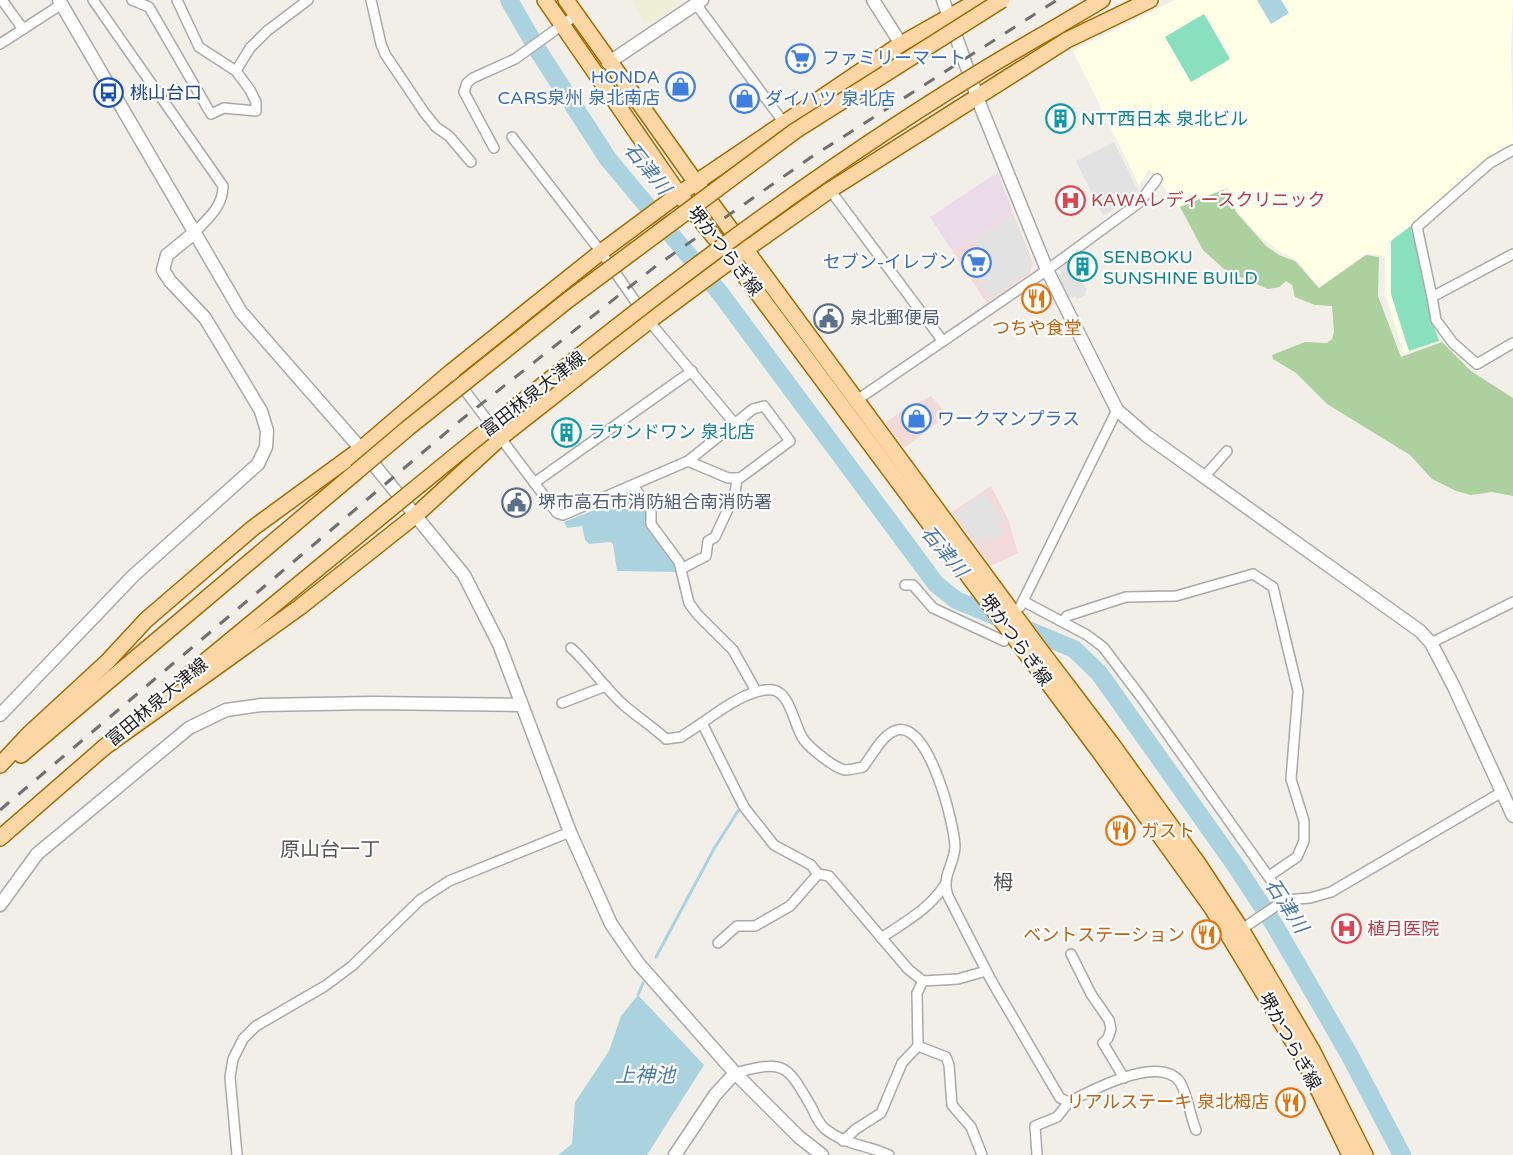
<svg xmlns="http://www.w3.org/2000/svg" width="1513" height="1155" font-family="'Varela Round','Noto Sans JP',sans-serif">
  <rect width="100%" height="100%" fill="#f2efe9"/>
  <g fill="#f2dad9">
    <path d="M1013 213 1033 263 1030 273 987 303 953 252Z"/>
    <path d="M931 396 946 413 937 421V423L904 448 885 423 907 407Z"/>
    <path d="M991 486 1008 519 1018 553 991 566 952 512Z"/>
  </g>
  <path fill="#ebdbe8" d="M998 172 1013 213 953 252 930 217Z"/>
  <path fill="#ffffe5" d="M1175 0H1513L1511 53 1513 144 1500 149 1412 225 1430 316 1439 341 1404 353 1385 294V256L1367 253 1319 288 1296 259 1278 251 1256 233 1238 212 1228 187 1174 208 1165 188 1149 169 1139 185 1073 51Z"/>
  <path fill="#eef0d5" d="M633 0H684L646 26Z"/>
  <path fill="#add19e" d="M1223 190 1227 194 1236 212 1266 246 1279 255 1295 261 1319 288 1366 255 1379 257 1378 296 1401 357 1442 342 1471 371 1513 398V496L1492 492 1471 495 1456 491 1432 479 1410 455 1327 404 1296 373 1273 359 1272 355 1305 342 1327 343 1332 339 1334 332 1332 306 1315 305 1295 297 1292 285 1286 281 1279 287 1268 289 1226 271 1203 250 1180 207Z"/>
  <g fill="#88e0be">
    <path d="M1204 14 1230 59 1191 82 1165 37Z"/>
    <path d="M1412 225 1430 316 1439 341 1409 351 1391 294V241Z"/>
  </g>
  <g fill="#e2e2e2">
    <path d="M1114 142 1138 191 1103 216 1076 161Z"/>
    <path d="M1013 215 1031 262 1027 273 990 298 977 279 992 268 986 258 992 254 989 251 983 255 973 241Z"/>
    <path d="M1067 261 1087 289 1085 292 1086 295 1077 299 1075 296 1068 299 1057 277 1062 273 1058 267Z"/>
    <path d="M984 492 1004 520 997 525 1003 532 992 542 987 537 983 540 985 545 982 548 956 513Z"/>
  </g>
  <g fill="#aad3df">
    <path d="M1257 0H1281L1289 13 1271 24Z"/>
    <path d="M635 494 677 565V572L617 571 613 544 610 542 589 544 585 540 582 526 567 528 564 522Z"/>
    <path d="M638 995 704 1065 647 1155H558L572 1144 575 1102 609 1051 621 1016Z"/>
  </g>
  <g fill="none" stroke-linecap="round" stroke-linejoin="round">
    <g stroke="#aad3df" stroke-width="3">
      <path d="M656 957 715 847 738 811"/>
      <path d="M638 995 643 983"/>
    </g>
    <path stroke="#aad3df" stroke-width="18" d="M509 0 539 52 608 159 720 293 936 584 956 600 1074 649 1099 673 1238 869 1275 926 1349 1054 1402 1155"/>
    <defs>
      <g id="minor">
        <path d="M2 0 23 29"/>
        <path d="M93 0 223 186C223 207 208 218 194 233"/>
        <path d="M132 0 149 7 211 114 224 108 256 111V102L250 90 236 71 199 47 177 0"/>
        <path d="M371 0 381 44 385 54 424 112 436 127 449 136 471 162"/>
        <path d="M696 4 784 123"/>
        <path d="M0 44 62 4"/>
        <path d="M236 71 250 48 267 31 308 0"/>
        <path d="M512 137 601 252 649 321 735 424"/>
        <path d="M494 148 464 92 467 83 473 78 515 59 576 15"/>
        <path d="M830 190 942 340"/>
        <path d="M1513 254 1432 297 1436 320 1453 343 1477 364 1513 343"/>
        <path d="M1432 297 1417 227 1490 163 1513 150"/>
        <path d="M451 372 557 513 563 515 688 461 753 409 764 406 790 441 740 478H728L688 461"/>
        <path d="M857 400 1047 270 1140 202 1157 179"/>
        <path d="M1204 477 1227 451"/>
        <path d="M534 483 692 371"/>
        <path d="M633 486 651 510V524L679 562 689 603 697 614 733 650 756 691"/>
        <path d="M681 569 706 556 708 541 715 537 735 494 737 478"/>
        <path d="M905 585H913L933 608 1004 641"/>
        <path d="M1023 601 1087 635 1103 647 1144 701 1285 900"/>
        <path d="M1020 607 1117 410"/>
        <path d="M1063 621 1067 616 1126 597 1176 596 1253 574 1273 587 1298 691 1291 779 1304 821V841L1297 857 1269 876"/>
        <path d="M1431 643 1513 602"/>
        <path d="M571 648C591 666 605 689 626 707 639 718 653 727 666 739L681 737 702 723 744 807 774 845 811 865 818 874 829 876 908 969 923 981 958 979 986 971"/>
        <path d="M562 703 606 686"/>
        <path d="M702 723C719 711 751 687 773 690 791 693 794 727 804 740 810 748 834 768 845 770 850 770 858 768 863 767 872 756 882 734 897 730 929 722 954 823 955 846 955 859 947 870 946 882 945 886 947 892 948 896L991 980 1060 1098 1069 1102 1057 1117 1035 1126 1037 1155"/>
        <path d="M1239 931 1285 900 1310 898 1331 892 1502 792"/>
        <path d="M881 938C905 922 931 908 946 883"/>
        <path d="M718 943 737 926H755L790 906 818 874"/>
        <path d="M1071 954 1091 994 1109 1020 1111 1029 1108 1038 1103 1043 1124 1078"/>
        <path d="M918 1046 946 1057 949 1065 952 1105 971 1127 982 1155"/>
        <path d="M735 1073C786 1059 787 1065 812 1108 815 1115 819 1123 824 1128 846 1146 865 1144 889 1155"/>
        <path d="M1069 1102C1092 1090 1159 1054 1180 1082 1187 1093 1190 1116 1196 1130"/>
        <path d="M843 1141 856 1129 881 1113 902 1063 918 1046 917 993 923 981"/>
        <path d="M237 1155 230 1077 233 1059 243 1039 256 1026 325 986 352 966 420 900 449 881 570 832"/>
      </g>
      <g id="tertiary">
        <path d="M59 0 241 312 361 449 464 575 499 644 570 832 611 924 638 963 735 1073 799 1137 822 1155"/>
        <path d="M873 0 901 44"/>
        <path d="M943 0 982 110 1047 270 1117 410 1147 436 1420 631 1431 643 1454 687 1513 816"/>
        <path d="M608 63 702 0"/>
        <path d="M0 715 133 576 258 464 266 447 267 431 261 411 205 318 170 281 163 270 167 255 194 233"/>
        <path d="M0 905 37 854 189 728 226 710 261 705 372 703 521 705"/>
        <path d="M675 1155 715 1095 735 1073"/>
      </g>
      <g id="primary">
        <path d="M545 0 679 194 733 260 1099 751 1212 908 1303 1058 1350 1155"/>
        <path d="M566 0 687 170 1038 647 1111 743 1199 865 1241 929 1312 1050 1365 1155"/>
        <path d="M1053 29 1102 0"/>
        <path d="M185 678 389 510"/>
        <path d="M102 749 300 607 416 515 500 438 649 321 745 250 830 190 1067 40 1150 0"/>
        <path d="M21 755 356 472"/>
        <path d="M0 765 30 733 107 662 146 620 253 528 361 449 451 372 601 252 679 194 901 44 979 0"/>
        <path d="M0 838 108 744"/>
      </g>
    </defs>
    <use href="#minor" stroke="#a9a9a9" stroke-width="12"/>
    <use href="#tertiary" stroke="#a9a9a9" stroke-width="15"/>
    <use href="#primary" stroke="#a06b00" stroke-width="18"/>
    <use href="#minor" stroke="#fff" stroke-width="9"/>
    <use href="#tertiary" stroke="#fff" stroke-width="12"/>
    <use href="#primary" stroke="#fcd6a4" stroke-width="15"/>
    <path stroke="#707070" stroke-width="3" stroke-dasharray="12 12" stroke-linecap="butt" d="M0 810 461 420 656 266 810 158 1057 0"/>
    <defs>
      <g id="primary-bridge">
        <path d="M356 472 408 428 568 300 795 131 1002 0"/>
        <path d="M389 510C600 337 814 164 1053 29"/>
      </g>
    </defs>
    <use href="#primary-bridge" stroke="#a06b00" stroke-width="18" stroke-linecap="butt"/>
    <use href="#primary-bridge" stroke="#fcd6a4" stroke-width="15"/>
  </g>
  <defs>
    <symbol id="supermarket-ring" viewBox="-11 -11 22 22"><circle r="9.5" fill="#fff" stroke="#3f7fe0" stroke-width="1.5"/><path d="M-6-5.5h2.5l.6 2H6L4.5 2H-2.5L-4.4-4H-6ZM-1.5 3.2a1.3 1.3 0 1 0 .1 0ZM3 3.2a1.3 1.3 0 1 0 .1 0Z" fill="#3f7fe0"/></symbol>
    <symbol id="shop-ring" viewBox="-11 -11 22 22"><circle r="9.5" fill="#fff" stroke="#3f7fe0" stroke-width="1.5"/><path d="M-5-2.5h2.3a2.7 3.5 0 0 1 5.4 0H5L5.5 6h-11ZM-1.5-2.5h3a1.5 2.3 0 0 0-3 0Z" fill="#3f7fe0"/></symbol>
    <symbol id="bus-ring" viewBox="-11 -11 22 22"><circle r="9.5" fill="#fff" stroke="#1a4fb4" stroke-width="1.5"/><path d="M-5-6H5V4H4V6H2V4H-2V6H-4V4H-5ZM-3.5-4V0h7V-4ZM-3.5 1.2v1.5H-2V1.2ZM2 1.2v1.5H3.5V1.2Z" fill="#1a4fb4"/></symbol>
    <symbol id="building-ring" viewBox="-11 -11 22 22"><circle r="9.5" fill="#fff" stroke="#0f9aa8" stroke-width="1.5"/><path d="M-4-6H4V6H1V3H-1V6H-4ZM-2.5-4.3h1.7v1.8h-1.7ZM.8-4.3h1.7v1.8H.8ZM-2.5-1h1.7V.8h-1.7ZM.8-1h1.7V.8H.8Z" fill="#0f9aa8"/></symbol>
    <symbol id="hospital-ring" viewBox="-11 -11 22 22"><circle r="9.5" fill="#fff" stroke="#e0444e" stroke-width="1.5"/><path d="M-5-5h3v3.5h4V-5h3V5h-3V1.5h-4V5h-3Z" fill="#e0444e"/></symbol>
    <symbol id="restaurant-ring" viewBox="-11 -11 22 22"><circle r="9.5" fill="#fff" stroke="#e8710a" stroke-width="1.5"/><path d="M-5-6h1v4h1v-4h1v4h1v-4h1v5L-1.5 .5V6h-2V.5L-5-1ZM5-6V6H3V1.5H1.5Q1.5-4 5-6Z" fill="#e8710a"/></symbol>
    <symbol id="civic-ring" viewBox="-11 -11 22 22"><circle r="9.5" fill="#fff" stroke="#5c6f8a" stroke-width="1.5"/><path d="M-.6-6.5H3V-4.5H.6V-3L4-1V1h2V6H-6V1h2V-1L-.6-3ZM-1.2 2.5V6h2.4V2.5Z" fill="#5c6f8a"/></symbol>
  </defs>
  <g fill-rule="evenodd">
    <use href="#supermarket-ring" x="784" y="42" width="33" height="33"/>
    <use href="#shop-ring" x="664" y="70" width="33" height="33"/>
    <use href="#bus-ring" x="92" y="76" width="33" height="33"/>
    <use href="#shop-ring" x="728" y="82" width="33" height="33"/>
    <use href="#building-ring" x="1044" y="102" width="33" height="33"/>
    <use href="#hospital-ring" x="1054" y="184" width="33" height="33"/>
    <use href="#supermarket-ring" x="960" y="246" width="33" height="33"/>
    <use href="#building-ring" x="1066" y="250" width="33" height="33"/>
    <use href="#restaurant-ring" x="1020" y="282" width="33" height="33"/>
    <use href="#civic-ring" x="812" y="302" width="33" height="33"/>
    <use href="#shop-ring" x="900" y="402" width="33" height="33"/>
    <use href="#building-ring" x="550" y="416" width="33" height="33"/>
    <use href="#civic-ring" x="500" y="486" width="33" height="33"/>
    <use href="#restaurant-ring" x="1104" y="814" width="33" height="33"/>
    <use href="#hospital-ring" x="1330" y="912" width="33" height="33"/>
    <use href="#restaurant-ring" x="1190" y="918" width="33" height="33"/>
    <use href="#restaurant-ring" x="1274" y="1086" width="33" height="33"/>
  </g>
  <g text-anchor="middle" dominant-baseline="central" stroke-width="4.5" stroke-linejoin="round" paint-order="stroke">
    <g font-size="18" fill="#366cbe" stroke="#fff" text-anchor="start">
      <text x="822" y="58">ファミリーマート</text>
      <text x="660" y="77" text-anchor="end">HONDA<tspan x="660" dy="21">CARS泉州 泉北南店</tspan></text>
      <text x="765" y="99">ダイハツ 泉北店</text>
      <text x="956" y="262" text-anchor="end">セブン-イレブン</text>
      <text x="937" y="419">ワークマンプラス</text>
    </g>
    <g font-size="18" fill="#164399" stroke="#fff" text-anchor="start">
      <text x="130" y="93">桃山台口</text>
    </g>
    <g font-size="18" fill="#0d838f" stroke="#fff" text-anchor="start">
      <text x="1081" y="119">NTT西日本 泉北ビル</text>
      <text x="1103" y="257">SENBOKU<tspan x="1103" dy="21">SUNSHINE BUILD</tspan></text>
      <text x="588" y="432">ラウンドワン 泉北店</text>
    </g>
    <g font-size="18" fill="#be3a42" stroke="#fff" text-anchor="start">
      <text x="1091" y="200">KAWAレディースクリニック</text>
      <text x="1367" y="929">植月医院</text>
    </g>
    <g font-size="18" fill="#222" stroke="#fff">
      <text transform="translate(725 251) rotate(52)">堺かつらぎ線</text>
      <text transform="translate(533 394) rotate(-38)">富田林泉大津線</text>
      <text transform="translate(1016 640) rotate(54)">堺かつらぎ線</text>
      <text transform="translate(157 702) rotate(-40)">富田林泉大津線</text>
      <text transform="translate(1290 1041) rotate(61)">堺かつらぎ線</text>
    </g>
    <g font-size="18" fill="#4e5e75" stroke="#fff" text-anchor="start">
      <text x="850" y="318">泉北郵便局</text>
      <text x="538" y="502">堺市高石市消防組合南消防署</text>
    </g>
    <g font-size="18" fill="#c56008" stroke="#fff" text-anchor="end">
      <text x="1037" y="328" text-anchor="middle">つちや食堂</text>
      <text x="1141" y="831" text-anchor="start">ガスト</text>
      <text x="1185" y="935">ベントステーション</text>
      <text x="1269" y="1102">リアルステーキ 泉北栂店</text>
    </g>
    <g font-size="20" font-style="italic" fill="#4a7aab" stroke="#fff">
      <text transform="translate(647 169) rotate(51)">石津川</text>
      <text transform="translate(944 552) rotate(50)">石津川</text>
      <text transform="translate(1286 906) rotate(57)">石津川</text>
      <text x="645" y="1076">上神池</text>
    </g>
    <g font-size="20" fill="#555" stroke="#fff">
      <text x="330" y="850">原山台一丁</text>
      <text x="1003" y="883">栂</text>
    </g>
  </g>
</svg>
